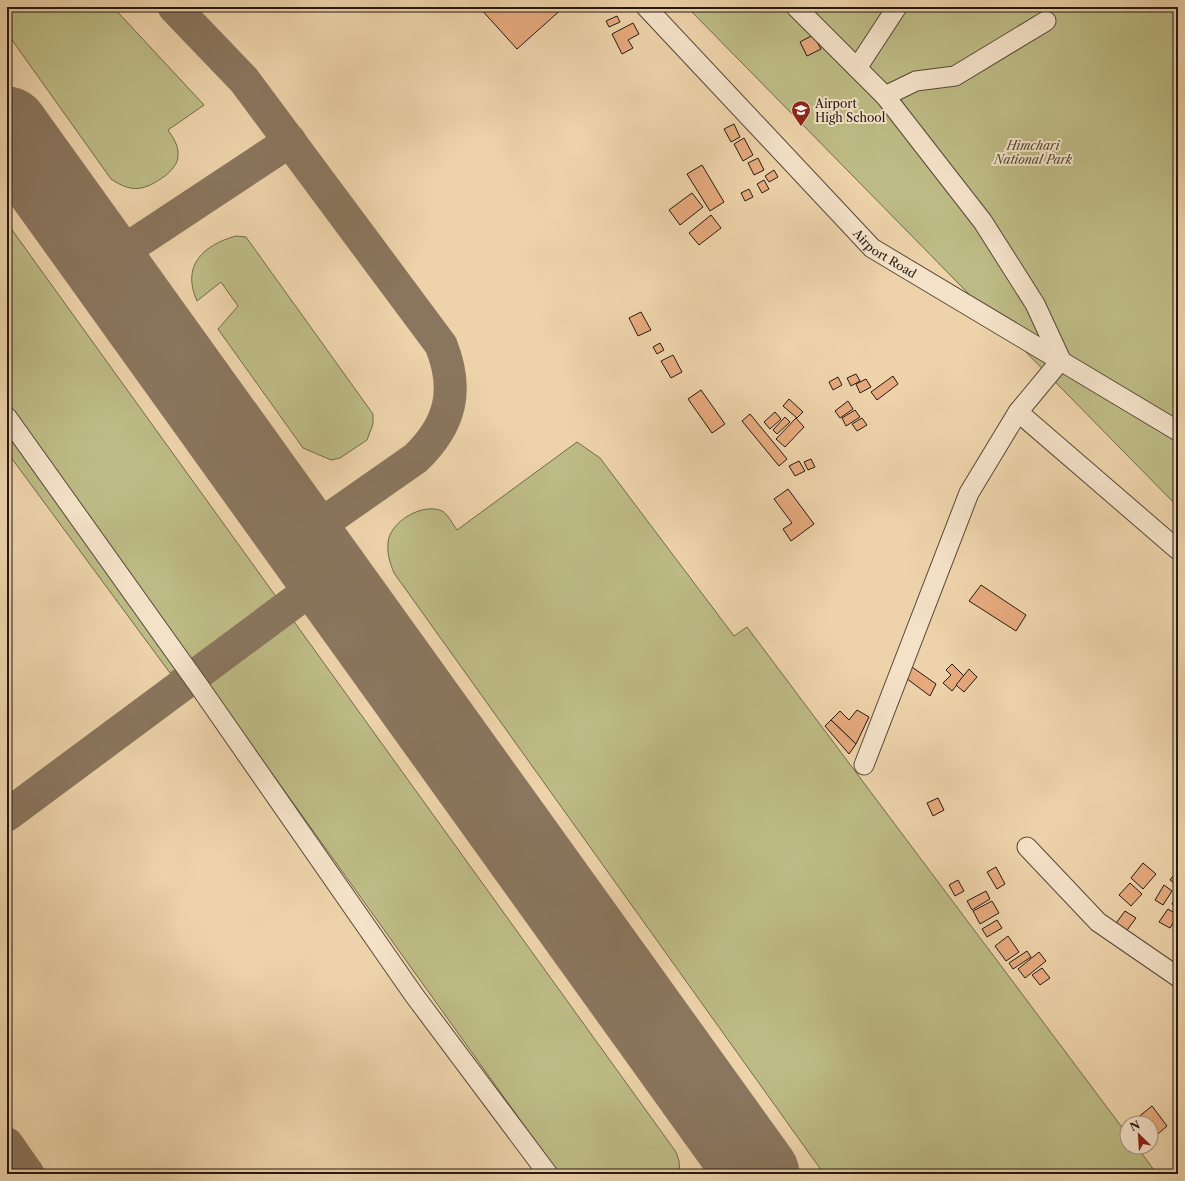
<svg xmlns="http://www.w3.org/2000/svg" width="1185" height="1181" font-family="'Libre Caslon Text',serif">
  <rect width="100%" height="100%" fill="#eed3aa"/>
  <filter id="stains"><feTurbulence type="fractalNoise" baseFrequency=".005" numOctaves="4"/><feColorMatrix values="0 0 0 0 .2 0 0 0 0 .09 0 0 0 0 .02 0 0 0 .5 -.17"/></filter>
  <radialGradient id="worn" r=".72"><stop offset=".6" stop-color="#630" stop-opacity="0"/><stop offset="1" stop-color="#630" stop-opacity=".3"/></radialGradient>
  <g fill="#bdbb85" stroke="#716a4c">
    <path d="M7 7H113L204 105 168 130C173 138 179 145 178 156 178 164 171 171 165 176 145 190 133 194 111 179L7 33Z"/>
    <path d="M687 7H1178V507Z"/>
    <path d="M7 223 676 1152 679 1161 680 1174H559L190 659 170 673 7 452Z"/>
    <path d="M236 236 246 237 373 414V424L367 440 340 458 331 460 303 448 218 329 238 306 221 282 197 301C181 266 203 245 236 236Z"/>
    <path d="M577 442 600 458 734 636 747 627 1127 1134V1147H1137L1157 1174H824L394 573C390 563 387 554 388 543 389 522 423 502 442 511 448 514 453 525 457 530Z"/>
  </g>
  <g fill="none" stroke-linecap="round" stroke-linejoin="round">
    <g stroke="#8a765e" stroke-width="33">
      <path d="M174 7 244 80 441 345C459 390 451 424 416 458L333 516"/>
      <path d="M104 264 290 141"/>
      <path d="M282 511C299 525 314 524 333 516 314 534 314 546 324 569"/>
      <path d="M7 815 329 576"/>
      <path d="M705 1100 717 1125 720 1141 724 1174"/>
      <path d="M7 1144 28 1174"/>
    </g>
    <path stroke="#8a765e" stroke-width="83" d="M7 128 758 1174"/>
  </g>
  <g fill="#e6aa7e" stroke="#251913">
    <path d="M479 7H564L517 49Z"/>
    <path d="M617 16 620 22 609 27 606 21Z"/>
    <path d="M633 23 639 34 628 40 633 48 622 54 612 34Z"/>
    <path d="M813 35 821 49 807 56 800 42Z"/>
    <path d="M734 124 740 137 731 142 724 129Z"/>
    <path d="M744 138 753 155 743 161 734 144Z"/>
    <path d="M758 158 764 170 754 175 748 163Z"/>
    <path d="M702 165 724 202 710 211 687 174Z"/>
    <path d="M774 170 778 177 769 182 765 176Z"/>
    <path d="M764 180 769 189 762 193 757 184Z"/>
    <path d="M749 189 753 197 745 201 741 193Z"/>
    <path d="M692 193 703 207 680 225 669 210Z"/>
    <path d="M711 215 721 228 699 245 689 233Z"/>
    <path d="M641 312 651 330 638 336 629 318Z"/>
    <path d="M660 343 664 350 657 354 653 347Z"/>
    <path d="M673 355 682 372 671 378 661 361Z"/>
    <path d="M856 374 860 381 851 386 847 378Z"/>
    <path d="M893 376 898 384 877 400 871 392Z"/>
    <path d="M838 377 842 385 833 390 829 382Z"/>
    <path d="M866 379 871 387 860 393 856 384Z"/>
    <path d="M701 390 725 424 712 433 688 399Z"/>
    <path d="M789 399 803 412 797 418 783 406Z"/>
    <path d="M848 401 853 409 840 418 835 411Z"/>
    <path d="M855 410 860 417 846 426 842 418Z"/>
    <path d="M775 412 781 419 770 429 764 422Z"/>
    <path d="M750 414 787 459 779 466 742 421Z"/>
    <path d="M785 417 790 422 777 434 773 430Z"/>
    <path d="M796 418 804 427 785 447 776 439Z"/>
    <path d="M862 418 867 425 857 431 852 424Z"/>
    <path d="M811 459 815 467 808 470 804 462Z"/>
    <path d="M799 461 805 471 795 476 789 466Z"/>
    <path d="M788 489 814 524 791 541 783 529 792 523 774 499Z"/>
    <path d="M981 585 1026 615 1016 631 969 601Z"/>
    <path d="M952 664 964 676 952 691 943 683 951 675 946 670Z"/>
    <path d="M912 667 936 684 930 696 906 678Z"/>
    <path d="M969 669 977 677 964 692 956 685Z"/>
    <path d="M857 710 869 717 856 744 831 720 840 711 849 720Z"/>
    <path d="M831 720 856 744 849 754 825 726Z"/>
    <path d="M938 798 944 810 933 816 927 803Z"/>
    <path d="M1143 863 1156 874 1143 889 1131 878Z"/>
    <path d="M996 867 1005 884 997 889 987 872Z"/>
    <path d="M1178 870V886L1170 880Z"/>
    <path d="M958 880 964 891 955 896 949 885Z"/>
    <path d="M1130 883 1142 894 1131 906 1119 895Z"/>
    <path d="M1164 885 1172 891 1163 905 1155 900Z"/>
    <path d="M986 891 990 899 972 910 967 901Z"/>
    <path d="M1178 894V908L1172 904Z"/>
    <path d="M992 901 999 913 980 924 973 911Z"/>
    <path d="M1168 909 1178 915 1170 928 1159 922Z"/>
    <path d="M1125 911 1136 918 1125 933 1114 926Z"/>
    <path d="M997 920 1002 928 987 937 982 929Z"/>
    <path d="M1008 936 1019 952 1006 961 995 946Z"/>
    <path d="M1027 951 1031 957 1013 969 1009 963Z"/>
    <path d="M1039 952 1046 961 1025 978 1018 969Z"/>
    <path d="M1042 968 1050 978 1040 985 1032 975Z"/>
    <path d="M1152 1106 1167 1126 1151 1140V1123H1131Z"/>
  </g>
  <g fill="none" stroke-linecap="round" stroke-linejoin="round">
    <defs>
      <g id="minor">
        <path id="s1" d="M646 7 872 248 1178 431"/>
        <path d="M796 7 885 96 983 222 1035 304 1061 360 1018 412 1178 550"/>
        <path d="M857 68 897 7"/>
        <path d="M885 96 916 81 955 76 1046 21"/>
        <path d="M7 417 199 686 414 995 548 1174"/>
        <path d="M864 765 969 493 1018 412"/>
        <path d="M1027 847 1098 922 1178 977"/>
      </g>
    </defs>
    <use href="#minor" stroke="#574839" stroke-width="21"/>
    <use href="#minor" stroke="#f4e2c8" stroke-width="19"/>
  </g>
  <defs>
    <symbol id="school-pin" viewBox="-11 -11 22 30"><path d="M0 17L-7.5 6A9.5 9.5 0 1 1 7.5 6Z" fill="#8f2418" stroke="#f4e2c8"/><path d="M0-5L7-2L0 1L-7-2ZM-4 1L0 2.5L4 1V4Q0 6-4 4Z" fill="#fff"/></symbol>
  </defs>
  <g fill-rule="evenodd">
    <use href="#school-pin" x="790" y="99" width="22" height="30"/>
  </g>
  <g text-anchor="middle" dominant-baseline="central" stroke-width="4" stroke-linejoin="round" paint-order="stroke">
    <g font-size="12" fill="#251913" stroke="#f4e2c8" text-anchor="start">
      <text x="815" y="103">Airport<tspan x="815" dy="14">High School</tspan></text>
    </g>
    <g font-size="12" font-style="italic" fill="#534a35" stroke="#f4e2c8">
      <text x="1033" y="145">Himchari<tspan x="1033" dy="14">National Park</tspan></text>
    </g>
    <g font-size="12" fill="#251913" stroke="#f4e2c8">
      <text stroke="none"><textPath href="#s1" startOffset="344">Airport Road</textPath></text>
    </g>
  </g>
  <rect width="1185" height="1181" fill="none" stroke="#eed3aa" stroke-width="24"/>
  <rect x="8" y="8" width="1169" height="1165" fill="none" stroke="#251913" stroke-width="2"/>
  <rect x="12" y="12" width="1161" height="1157" fill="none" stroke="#251913"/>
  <g transform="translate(1139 1135) rotate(335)"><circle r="19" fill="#f4e2c8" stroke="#a19280"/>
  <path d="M0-3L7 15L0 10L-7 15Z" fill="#8f2418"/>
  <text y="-6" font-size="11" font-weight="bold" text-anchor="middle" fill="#251913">N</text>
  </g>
  <rect width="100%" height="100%" filter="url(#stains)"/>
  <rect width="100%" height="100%" fill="url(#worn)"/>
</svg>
